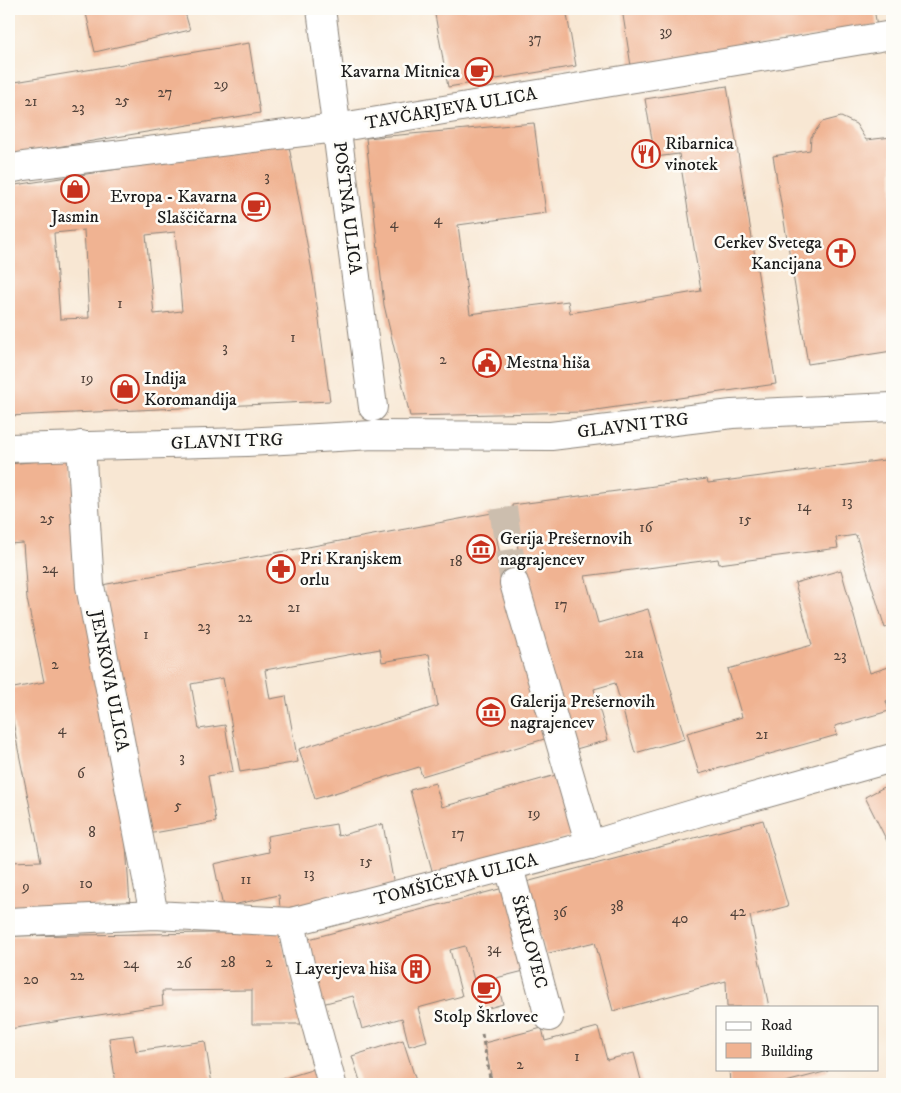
<svg xmlns="http://www.w3.org/2000/svg" width="901" height="1093" font-family="'IM FELL DW Pica',serif">
  <rect width="100%" height="100%" fill="#fdfcf7"/>
  <filter id="ink" filterUnits="userSpaceOnUse"><feTurbulence type="fractalNoise" baseFrequency=".02" numOctaves="2"/><feDisplacementMap in="SourceGraphic" scale="10" xChannelSelector="R" yChannelSelector="G"/><feConvolveMatrix kernelMatrix="1 2 1 2 8 2 1 2 1" color-interpolation-filters="sRGB"/></filter>
  <filter id="wash" filterUnits="userSpaceOnUse"><feTurbulence type="fractalNoise" baseFrequency=".0096" numOctaves="4" result="noise"/><feDisplacementMap in="SourceGraphic" scale="20" xChannelSelector="R" yChannelSelector="G"/><feGaussianBlur stdDeviation="1.12" result="paint"/><feColorMatrix in="noise" values="0 0 0 0 0 0 0 0 0 0 0 0 0 0 0 0 0 1.4 0 .05"/><feComposite in="paint" operator="in"/></filter>
  <g filter="url(#wash)">
    <rect width="100%" height="100%" fill="#f8e7d3"/>
    <g id="blocks">
      <g fill="#f0b392" fill-rule="evenodd">
        <path d="M85 9H184L190 30 95 52Z"/>
        <path d="M434 9H566L576 66 448 87Z"/>
        <path d="M622 9H874L877 26 631 66Z"/>
        <path d="M249 43 260 113 9 155V133L13 148 9 119V83Z"/>
        <path d="M727 86 776 384 582 412 410 416 384 305 366 138 534 123 546 213 458 225 470 314 568 301 570 313 701 291 679 154 655 157 645 99Z"/>
        <path d="M841 117 856 124 866 140 892 137V351L808 364 773 156 810 150 811 137 822 122Z"/>
        <path d="M288 141 313 276 330 401 9 416V186L209 155ZM84 230 89 318 60 319 54 233ZM175 232 182 311 154 314 146 235Z"/>
        <path d="M71 458 126 844 130 905 9 911V862L41 861 18 749 9 698V689L44 682 27 599 23 543 9 544V464Z"/>
        <path d="M892 459V626L885 628 856 535 836 538 838 548 719 564 718 559 585 576 598 623 648 609 685 739 635 753 615 683 594 689 608 740 569 751 523 585 512 505 707 479 708 483Z"/>
        <path d="M492 513 508 597 551 737 422 776 419 767 315 799 299 749 438 706 429 654 382 662 380 649 265 670 270 699 286 696 298 762 240 772 223 678 191 684 199 729 225 725 233 771 208 776 216 822 148 834 102 585Z"/>
        <path d="M841 570 870 673 892 666V699L886 701 889 711 835 726 837 735 699 774 687 733 742 717 728 669 812 645 795 583Z"/>
        <path d="M556 775 573 835 433 874 410 790 435 783 442 807Z"/>
        <path d="M892 783V851L865 797Z"/>
        <path d="M763 820 788 906 750 916 769 1007H727L726 981 613 1011 595 942 545 954 526 882Z"/>
        <path d="M336 824 338 836 383 824 394 885 349 897 280 909 279 895 223 907 214 864 269 852 267 836Z"/>
        <path d="M507 887 528 970 496 978 503 1004 482 1010 465 946 450 950 462 996 418 1008 427 1041 409 1046 402 1018 362 1029 353 996 322 1004 305 940Z"/>
        <path d="M280 932 302 1024H252V990L162 991 163 1005 9 1029V936Z"/>
        <path d="M598 1027 607 1060 634 1053 642 1084H493L484 1043 542 1028 545 1041Z"/>
        <path d="M133 1035 136 1051 205 1041 212 1084H116L109 1038Z"/>
        <path d="M403 1040 417 1084H361L352 1056Z"/>
        <path d="M321 1067 326 1084H266Z"/>
        <path d="M729 1069H827L828 1071 782 1083 730 1084Z"/>
      </g>
    </g>
  </g>
  <g filter="url(#ink)">
    <use href="#blocks" fill-opacity="0" stroke="#8a8278" stroke-width="1"/>
    <g fill="none" stroke-linecap="round" stroke-linejoin="round">
      <path stroke="#ccbeae" stroke-width="28" stroke-dasharray="28 14" stroke-linecap="butt" d="M503 508 514 583"/>
      <defs>
        <g id="street">
          <path d="M321 9 373 407"/>
          <path d="M9 169 24 166 336 128 892 35"/>
          <path d="M81 445 90 586 154 915"/>
          <path d="M9 448 246 442 373 435 551 436 732 414 892 407"/>
          <path d="M514 583 590 845"/>
          <path d="M509 867 549 1017"/>
          <path d="M9 922 154 915 291 922 590 845 703 811 892 758"/>
          <path d="M291 922 301 969 332 1084"/>
        </g>
      </defs>
      <use href="#street" stroke="#8a8278" stroke-width="30"/>
      <path stroke="#8a8278" stroke-width="3" stroke-dasharray="4 4" stroke-linecap="butt" d="M482 1034 491 1084"/>
      <use href="#street" stroke="#fff" stroke-width="28"/>
    </g>
  </g>
  <defs>
    <symbol id="cafe-ring" viewBox="-11 -11 22 22"><circle r="9.5" fill="#fdfcf7" stroke="#c8321e" stroke-width="1.5"/><path d="M-5.5-4.5H6V0H3Q3 3.5 0 3.5H-2.5Q-5.5 3.5-5.5 0ZM3-3.2v2h1.7v-2ZM-6 4.5H4V6H-6Z" fill="#c8321e"/></symbol>
    <symbol id="restaurant-ring" viewBox="-11 -11 22 22"><circle r="9.5" fill="#fdfcf7" stroke="#c8321e" stroke-width="1.5"/><path d="M-5-6h1v4h1v-4h1v4h1v-4h1v5L-1.5 .5V6h-2V.5L-5-1ZM5-6V6H3V1.5H1.5Q1.5-4 5-6Z" fill="#c8321e"/></symbol>
    <symbol id="shop-ring" viewBox="-11 -11 22 22"><circle r="9.5" fill="#fdfcf7" stroke="#c8321e" stroke-width="1.5"/><path d="M-5-2.5h2.3a2.7 3.5 0 0 1 5.4 0H5L5.5 6h-11ZM-1.5-2.5h3a1.5 2.3 0 0 0-3 0Z" fill="#c8321e"/></symbol>
    <symbol id="church-ring" viewBox="-11 -11 22 22"><circle r="9.5" fill="#fdfcf7" stroke="#c8321e" stroke-width="1.5"/><path d="M-1.2-6h2.4v3.5h3.3v2.4h-3.3V6h-2.4V-.1h-3.3v-2.4h3.3Z" fill="#c8321e"/></symbol>
    <symbol id="civic-ring" viewBox="-11 -11 22 22"><circle r="9.5" fill="#fdfcf7" stroke="#c8321e" stroke-width="1.5"/><path d="M-.6-6.5H3V-4.5H.6V-3L4-1V1h2V6H-6V1h2V-1L-.6-3ZM-1.2 2.5V6h2.4V2.5Z" fill="#c8321e"/></symbol>
    <symbol id="museum-ring" viewBox="-11 -11 22 22"><circle r="9.5" fill="#fdfcf7" stroke="#c8321e" stroke-width="1.5"/><path d="M0-6L6-3V-2H-6V-3ZM-5-1h2V3h-2ZM-1-1h2V3h-2ZM3-1h2V3H3ZM-6 4H6V6H-6Z" fill="#c8321e"/></symbol>
    <symbol id="pharmacy-ring" viewBox="-11 -11 22 22"><circle r="9.5" fill="#fdfcf7" stroke="#c8321e" stroke-width="1.5"/><path d="M-2-6h4v4h4v4h-4v4h-4v-4h-4v-4h4Z" fill="#c8321e"/></symbol>
    <symbol id="building-ring" viewBox="-11 -11 22 22"><circle r="9.5" fill="#fdfcf7" stroke="#c8321e" stroke-width="1.5"/><path d="M-4-6H4V6H1V3H-1V6H-4ZM-2.5-4.3h1.7v1.8h-1.7ZM.8-4.3h1.7v1.8H.8ZM-2.5-1h1.7V.8h-1.7ZM.8-1h1.7V.8H.8Z" fill="#c8321e"/></symbol>
  </defs>
  <g fill-rule="evenodd">
    <use href="#cafe-ring" x="463" y="56" width="32" height="32"/>
    <use href="#restaurant-ring" x="630" y="138" width="32" height="32"/>
    <use href="#shop-ring" x="59" y="173" width="32" height="32"/>
    <use href="#cafe-ring" x="240" y="191" width="32" height="32"/>
    <use href="#church-ring" x="825" y="237" width="32" height="32"/>
    <use href="#civic-ring" x="471" y="347" width="32" height="32"/>
    <use href="#shop-ring" x="109" y="373" width="32" height="32"/>
    <use href="#museum-ring" x="465" y="533" width="32" height="32"/>
    <use href="#pharmacy-ring" x="265" y="553" width="32" height="32"/>
    <use href="#museum-ring" x="475" y="696" width="32" height="32"/>
    <use href="#building-ring" x="400" y="953" width="32" height="32"/>
    <use href="#cafe-ring" x="470" y="973" width="32" height="32"/>
  </g>
  <g text-anchor="middle" dominant-baseline="central" stroke-width="5" stroke-linejoin="round" paint-order="stroke">
    <g font-size="15" fill="#51423a">
      <text x="666" y="31">39</text>
      <text x="535" y="38">37</text>
      <text x="221" y="84">29</text>
      <text x="165" y="92">27</text>
      <text x="122" y="100">25</text>
      <text x="31" y="101">21</text>
      <text x="78" y="107">23</text>
      <text x="267" y="176">3</text>
      <text x="438" y="219">4</text>
      <text x="394" y="223">4</text>
      <text x="120" y="303">1</text>
      <text x="293" y="337">1</text>
      <text x="225" y="347">3</text>
      <text x="443" y="359">2</text>
      <text x="87" y="378">19</text>
      <text x="847" y="501">13</text>
      <text x="804" y="506">14</text>
      <text x="47" y="518">25</text>
      <text x="745" y="519">15</text>
      <text x="646" y="527">16</text>
      <text x="456" y="561">18</text>
      <text x="50" y="568">24</text>
      <text x="561" y="604">17</text>
      <text x="294" y="607">21</text>
      <text x="245" y="617">22</text>
      <text x="204" y="626">23</text>
      <text x="146" y="634">1</text>
      <text x="634" y="653">21a</text>
      <text x="840" y="655">23</text>
      <text x="55" y="664">2</text>
      <text x="62" y="729">4</text>
      <text x="762" y="734">21</text>
      <text x="182" y="757">3</text>
      <text x="81" y="773">6</text>
      <text x="178" y="805">5</text>
      <text x="534" y="813">19</text>
      <text x="92" y="832">8</text>
      <text x="458" y="833">17</text>
      <text x="366" y="861">15</text>
      <text x="309" y="873">13</text>
      <text x="246" y="879">11</text>
      <text x="86" y="883">10</text>
      <text x="26" y="886">9</text>
      <text x="617" y="906">38</text>
      <text x="738" y="911">42</text>
      <text x="560" y="912">36</text>
      <text x="680" y="918">40</text>
      <text x="494" y="948">34</text>
      <text x="228" y="962">28</text>
      <text x="269" y="962">2</text>
      <text x="131" y="963">24</text>
      <text x="184" y="963">26</text>
      <text x="77" y="975">22</text>
      <text x="31" y="979">20</text>
      <text x="577" y="1056">1</text>
      <text x="520" y="1064">2</text>
    </g>
    <g font-size="18" fill="#1c1c1c" stroke="#fdfcf7" text-anchor="start">
      <text x="460" y="72" text-anchor="end">Kavarna Mitnica</text>
      <text x="665" y="144">Ribarnica<tspan x="665" dy="21">vinotek</tspan></text>
      <text x="237" y="197" text-anchor="end">Evropa - Kavarna<tspan x="237" dy="21">Slaščičarna</tspan></text>
      <text x="75" y="217" text-anchor="middle">Jasmin</text>
      <text x="822" y="243" text-anchor="end">Cerkev Svetega<tspan x="822" dy="21">Kancijana</tspan></text>
      <text x="506" y="363">Mestna hiša</text>
      <text x="144" y="379">Indija<tspan x="144" dy="21">Koromandija</tspan></text>
      <text x="500" y="539">Gerija Prešernovih<tspan x="500" dy="21">nagrajencev</tspan></text>
      <text x="300" y="559">Pri Kranjskem<tspan x="300" dy="21">orlu</tspan></text>
      <text x="510" y="702">Galerija Prešernovih<tspan x="510" dy="21">nagrajencev</tspan></text>
      <text x="397" y="969" text-anchor="end">Layerjeva hiša</text>
      <text x="486" y="1017" text-anchor="middle">Stolp Škrlovec</text>
    </g>
    <g font-size="18" fill="#1c1c1c" stroke="#fdfcf7">
      <text transform="translate(451 109) rotate(-10)">TAVČARJEVA ULICA</text>
      <text transform="translate(347 208) rotate(83)">POŠTNA ULICA</text>
      <text transform="translate(633 426) rotate(-7)">GLAVNI TRG</text>
      <text transform="translate(227 442) rotate(-2)">GLAVNI TRG</text>
      <text transform="translate(109 681) rotate(79)">JENKOVA ULICA</text>
      <text transform="translate(456 880) rotate(-14)">TOMŠIČEVA ULICA</text>
      <text transform="translate(529 942) rotate(75)">ŠKRLOVEC</text>
    </g>
  </g>
  <rect width="901" height="1093" fill="none" stroke="#fdfcf7" stroke-width="30"/>
  <rect x="716" y="1006" width="162" height="65" fill="#fdfcf7" stroke="#a3a29f"/>
  <rect x="726" y="1022" width="25" height="8" fill="#ffffff" stroke="#a3a29f"/>
  <text x="761" y="1030" font-size="15" fill="#1c1c1c">Road</text>
  <rect x="726" y="1043" width="25" height="15" fill="#f0b392" stroke="#a3a29f"/>
  <text x="761" y="1056" font-size="15" fill="#1c1c1c">Building</text>
</svg>
